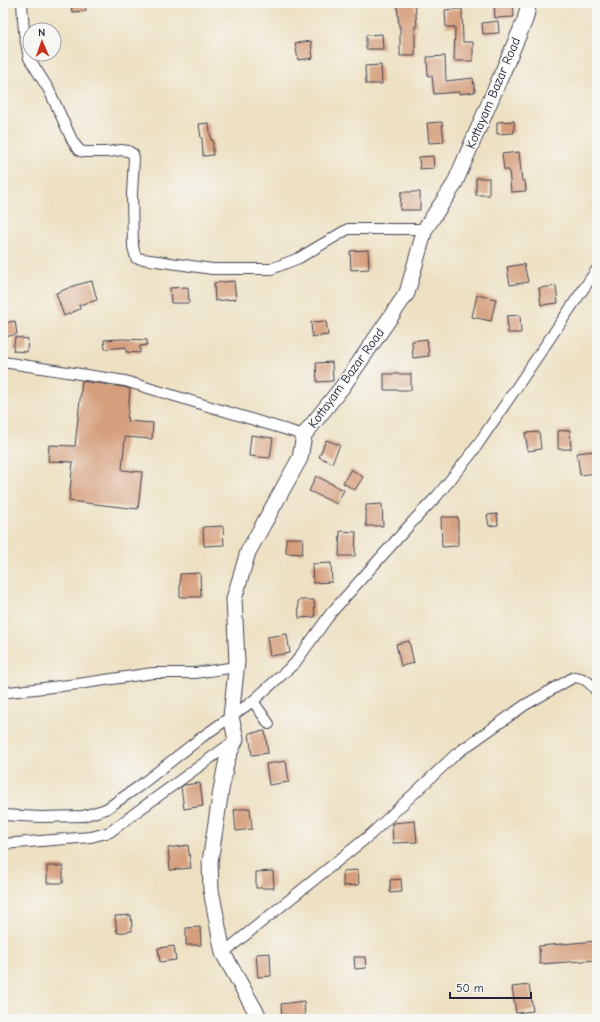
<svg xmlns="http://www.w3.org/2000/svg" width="600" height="1022" font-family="'Comic Neue',sans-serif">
  <rect width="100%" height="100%" fill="#f6f6f2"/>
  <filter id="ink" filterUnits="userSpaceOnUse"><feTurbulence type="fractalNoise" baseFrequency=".025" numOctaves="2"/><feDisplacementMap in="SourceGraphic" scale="8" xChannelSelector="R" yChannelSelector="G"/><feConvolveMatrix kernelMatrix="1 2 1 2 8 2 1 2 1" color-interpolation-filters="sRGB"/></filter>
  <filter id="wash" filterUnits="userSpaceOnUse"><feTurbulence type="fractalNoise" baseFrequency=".012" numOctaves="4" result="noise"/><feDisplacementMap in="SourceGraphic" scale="16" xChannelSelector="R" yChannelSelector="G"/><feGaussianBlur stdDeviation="0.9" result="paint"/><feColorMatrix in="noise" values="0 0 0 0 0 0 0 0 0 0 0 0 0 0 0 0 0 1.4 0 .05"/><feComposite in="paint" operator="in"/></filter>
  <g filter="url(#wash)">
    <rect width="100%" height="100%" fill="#eee1c3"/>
    <g id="blocks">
      <g fill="#d59e7c">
        <path d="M71 3H85L86 11 72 12Z"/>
        <path d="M494 3H513L514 17 495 18Z"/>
        <path d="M415 4 417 26H415V56H400V27H399L397 5Z"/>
        <path d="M455 9H462L463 42H473V61H454L455 27H446L445 10Z"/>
        <path d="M498 21 499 33 483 34 482 23Z"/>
        <path d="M382 34 383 49H366V35Z"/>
        <path d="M311 41 313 58 298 60 295 43Z"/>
        <path d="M445 56 446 81 473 78 475 92 459 94V92L434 94 432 76H428L427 57Z"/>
        <path d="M381 65 382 84H366L365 66Z"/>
        <path d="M514 121V133L497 134V122Z"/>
        <path d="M442 122 444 142 429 143 427 123Z"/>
        <path d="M209 123 211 140H213V155L203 156 202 138H201L199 124Z"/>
        <path d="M519 152 522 181H525L526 191 511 192 509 170H504L502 154Z"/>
        <path d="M433 156 434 168 420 169 419 157Z"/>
        <rect x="476" y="178" width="13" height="17"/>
        <path d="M401 192H420V210H400Z"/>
        <path d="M368 250 369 269 351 270 350 251Z"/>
        <path d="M524 264 528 282 510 285 507 267Z"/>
        <path d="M92 281 97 300 79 305 80 309 64 316 56 293 76 285Z"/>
        <path d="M234 281 236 299 215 301 214 283Z"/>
        <path d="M556 286 558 303 541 305 539 288Z"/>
        <path d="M188 287 189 303H171L170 288Z"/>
        <path d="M477 295 496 299 491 321 472 317Z"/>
        <path d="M520 315 521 333H508L507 316Z"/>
        <path d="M15 321 17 334 5 337 3 323Z"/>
        <path d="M326 321 328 335 312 337 311 322Z"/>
        <path d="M15 337 28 339 27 352 13 351Z"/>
        <path d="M122 339 147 340V345L140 346V353L126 352V347L105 349 104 340Z"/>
        <path d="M427 339 429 356 413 358 412 341Z"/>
        <path d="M332 362 333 381 317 382 316 363Z"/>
        <rect x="384" y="374" width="27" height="16"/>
        <path d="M82 381 124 387 130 389 127 421 153 423 152 439 125 437 122 470 142 472 138 509 69 501 73 462 48 461 49 445 75 446Z"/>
        <path d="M570 430 571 449H558V431Z"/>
        <path d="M539 432 541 449 528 451 525 433Z"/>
        <path d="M251 435 273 438 270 458 249 456Z"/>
        <path d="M326 440 340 445 332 463 319 457Z"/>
        <path d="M594 451 597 473 580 475 577 453Z"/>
        <path d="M351 469 363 477 355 490 343 483Z"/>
        <path d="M316 476 344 490 337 504 309 491Z"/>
        <path d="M382 504 383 526H366V505Z"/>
        <path d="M497 514 498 525 489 526 487 515Z"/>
        <path d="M441 517H458V546L442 547Z"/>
        <path d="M223 526 224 545 204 546 203 527Z"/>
        <path d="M340 531 356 532 355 556H339Z"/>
        <path d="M286 538H303L302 554 286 553Z"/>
        <path d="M331 563 332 582 313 583 312 564Z"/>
        <path d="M200 573 201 597H180V574Z"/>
        <path d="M298 600H314L315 617 299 618Z"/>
        <path d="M287 634 290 653 270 656 267 637Z"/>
        <path d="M409 641 414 663 401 666 396 644Z"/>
        <path d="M265 731 268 753 252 755 249 733Z"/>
        <path d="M286 761 289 782 269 785 266 764Z"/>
        <path d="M200 783 203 806 184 809 181 787 184 785Z"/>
        <path d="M250 808 252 829 236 831 234 810Z"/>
        <path d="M415 821 417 842 393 843 392 824 393 823Z"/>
        <path d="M188 845 191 868 170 870 168 848Z"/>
        <rect x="47" y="866" width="16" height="17"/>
        <path d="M358 870 359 885 343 886V871Z"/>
        <path d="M273 871 274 888H256V872Z"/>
        <path d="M401 879 402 892 390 893V880Z"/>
        <path d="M131 915 132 931 117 933 115 916Z"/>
        <path d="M200 927 201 945H186V928Z"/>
        <path d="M597 941V960L540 964 539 946Z"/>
        <path d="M174 946 176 960 160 962 158 948Z"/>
        <path d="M270 953 271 976 258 977 256 954Z"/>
        <path d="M354 957H365L366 968 355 969Z"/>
        <path d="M529 985 533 1011 516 1013 512 987Z"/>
        <path d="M304 1001 305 1019H282L281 1004Z"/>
      </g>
    </g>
  </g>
  <g filter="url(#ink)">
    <use href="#blocks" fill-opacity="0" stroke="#413f4f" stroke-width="1"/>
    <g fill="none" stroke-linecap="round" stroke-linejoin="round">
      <defs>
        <g id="minor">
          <path d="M22 3 24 32 29 58 49 90 73 142 80 151 85 152H108L121 150 128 151 133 154 134 158 132 194 133 247 136 258 212 269H271L299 258 348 229H425"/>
          <path d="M3 362 125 381 304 435"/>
          <path d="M3 693 9 692 78 684 153 673H195L236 667"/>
          <path d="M253 701 269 724"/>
          <path d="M3 815 41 817 83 816 106 809 138 787 202 737 253 701 295 663 331 613 415 519 437 496 472 453 597 269"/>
          <path d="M3 844 91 837 110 832 135 813 234 741"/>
          <path d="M223 953 370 835 456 754 525 705 574 677C586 678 590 683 597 692"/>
        </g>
        <path id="secondary" d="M260 1019 223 953 211 890 210 862 221 790 227 759 236 739 231 717 237 662 234 599 248 552 300 458 304 435 343 386 407 293 425 229 454 185 525 20 529 3"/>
      </defs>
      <use href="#minor" stroke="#413f4f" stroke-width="12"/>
      <use href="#secondary" stroke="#413f4f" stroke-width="17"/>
      <use href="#minor" stroke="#fff" stroke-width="10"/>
      <use href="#secondary" stroke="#fff" stroke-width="15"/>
    </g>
  </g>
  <g text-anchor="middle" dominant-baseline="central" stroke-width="3" stroke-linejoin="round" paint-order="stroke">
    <g font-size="13" fill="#22223b" stroke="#f6f6f2">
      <text transform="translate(493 93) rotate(-67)">Kottayam Bazar Road</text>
      <text transform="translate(346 378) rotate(-54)">Kottayam Bazar Road</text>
    </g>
  </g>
  <rect width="600" height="1022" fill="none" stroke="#f6f6f2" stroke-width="16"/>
  <g transform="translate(42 42) rotate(358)"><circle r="19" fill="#f6f6f2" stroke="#a1a1a9"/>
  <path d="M0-3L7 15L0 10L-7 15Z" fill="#c8321e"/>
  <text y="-6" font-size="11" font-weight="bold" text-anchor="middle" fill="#22223b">N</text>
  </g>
  <path d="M450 992v6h81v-6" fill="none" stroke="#22223b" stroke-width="2"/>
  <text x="456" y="992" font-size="12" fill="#22223b" stroke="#f6f6f2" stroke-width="3" paint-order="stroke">50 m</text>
</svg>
